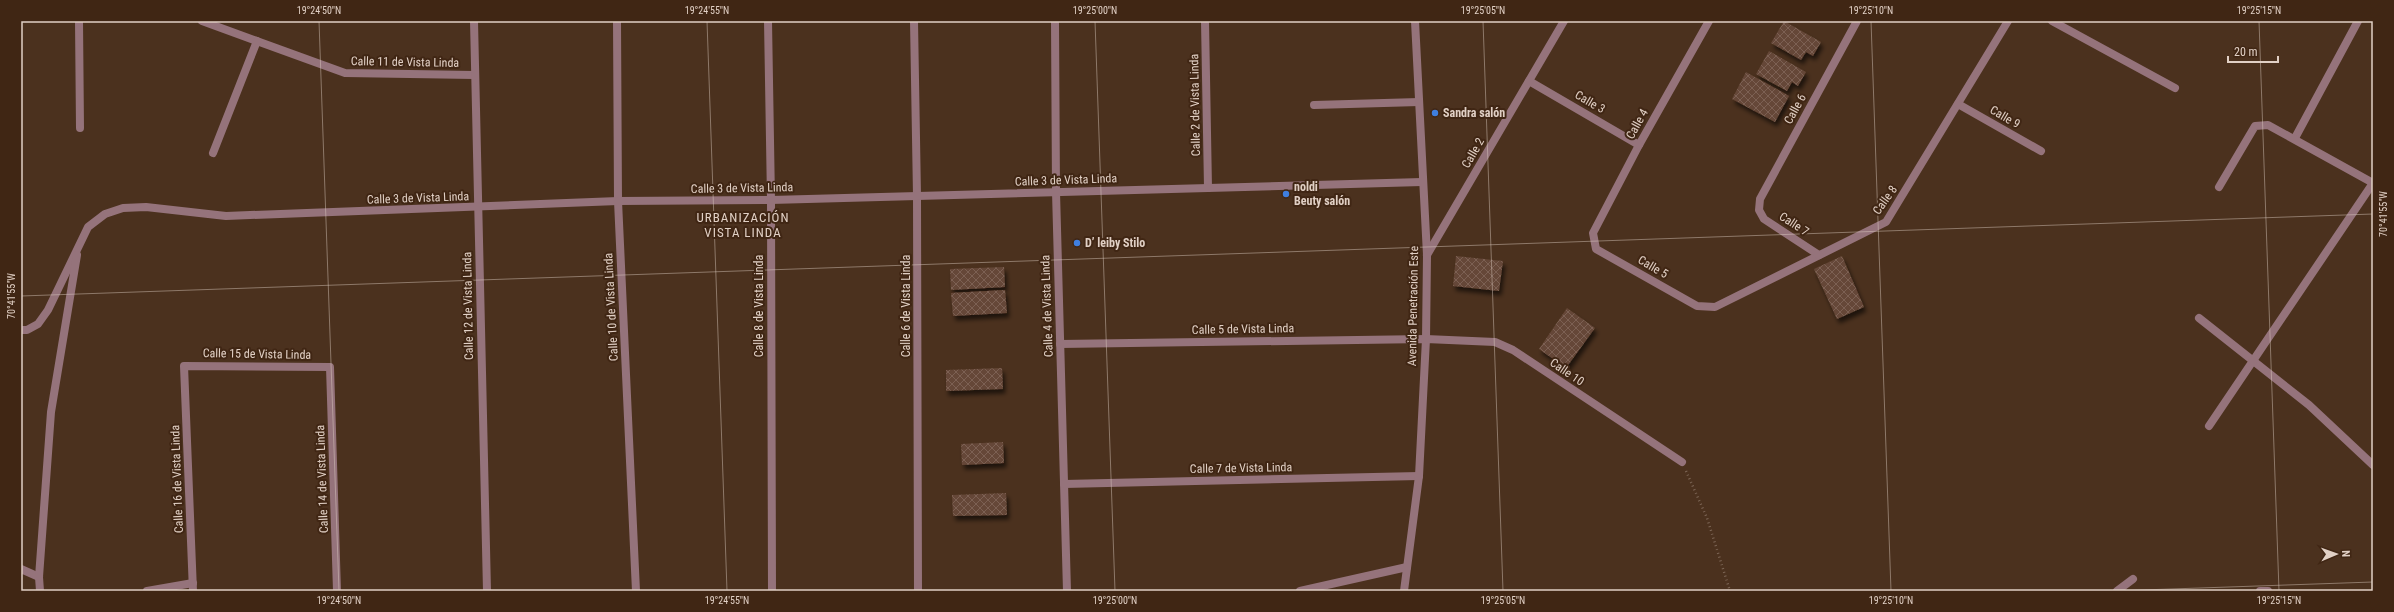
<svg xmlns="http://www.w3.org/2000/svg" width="2394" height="612" font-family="'Roboto Condensed',sans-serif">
  <defs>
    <pattern id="building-cross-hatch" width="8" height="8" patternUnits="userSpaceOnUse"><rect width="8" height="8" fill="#654737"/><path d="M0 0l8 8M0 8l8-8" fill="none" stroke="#7b6052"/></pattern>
    <filter id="shadow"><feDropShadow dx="2.5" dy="4.5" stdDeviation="2" flood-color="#0009"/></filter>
  </defs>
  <rect width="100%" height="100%" fill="#4b311e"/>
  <g fill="url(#building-cross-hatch)" filter="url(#shadow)">
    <path d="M1784 21 1821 42 1813 56 1806 52 1801 60 1771 43Z"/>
    <path d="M1769 51 1806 72 1798 86 1792 82 1787 91 1756 74Z"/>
    <path d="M1746 72 1789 96 1775 122 1732 99Z"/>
    <path d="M1456 256 1503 261 1499 291 1453 286Z"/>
    <path d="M1842 256 1864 307 1837 319 1814 269Z"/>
    <path d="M1004 267 1005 287 951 290 950 269Z"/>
    <path d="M1005 290 1007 313 953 316 951 293Z"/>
    <path d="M1567 308 1595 328 1566 368 1539 349Z"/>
    <path d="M1002 368 1003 389 946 391V370Z"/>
    <path d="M1003 442 1004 463 962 465 961 444Z"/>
    <path d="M1006 493 1007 515 953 516 952 495Z"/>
  </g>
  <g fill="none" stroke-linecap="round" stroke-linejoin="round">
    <path stroke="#7c6555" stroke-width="2.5" stroke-dasharray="1 3" stroke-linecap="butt" d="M1686 471 1707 518 1730 591"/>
    <g stroke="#95737b" stroke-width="8">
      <path d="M2199 318 2309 405 2373 465"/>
      <path d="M2209 426 2373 183"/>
      <path d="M147 591 193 583"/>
    </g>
    <g stroke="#95737b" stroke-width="8">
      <path d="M79 21 80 128"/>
      <path d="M202 21 345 73 474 75"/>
      <path d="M474 21 487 591"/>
      <path d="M617 21 618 201 636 591"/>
      <path d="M768 21 771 200 772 591"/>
      <path d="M914 21 917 196 918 591"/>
      <path d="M1055 21 1056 192 1067 591"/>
      <path d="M1205 21 1208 188"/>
      <path d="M1709 21 1639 145 1593 233 1596 249 1697 306 1715 307 1886 222 2008 21"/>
      <path d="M2052 21 2175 88"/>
      <path d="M1529 81 1639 145"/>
      <path d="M1958 104 2041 151"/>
      <path d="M1314 105 1419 102"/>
      <path d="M2295 138 2358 21"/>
      <path d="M213 153 257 41"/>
      <path d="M2219 187 2255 126 2268 125 2373 183"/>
      <path d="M1427 255 1564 21"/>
      <path d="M1819 255 1764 219 1759 210 1760 199 1857 21"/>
      <path d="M21 330H27L38 324 48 310 88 227 105 214 123 208 146 207 226 216 618 201 771 200 1422 182"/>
      <path d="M1060 344 1426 339 1495 342 1513 350 1682 462"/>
      <path d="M1064 484 1419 476"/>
      <path d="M21 569 39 577"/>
      <path d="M40 591 39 577 51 412 77 255"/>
      <path d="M193 591 184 366 330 367 337 591"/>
      <path d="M1300 591 1407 567"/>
      <path d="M1404 591 1419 476 1426 339 1427 255 1415 21"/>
      <path d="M2117 591 2133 579"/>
      <path d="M2260 591H2268"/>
    </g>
  </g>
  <path fill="none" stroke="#e1d0c5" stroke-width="1" stroke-opacity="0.45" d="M319 21 339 591M707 21 727 591M1095 21 1115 591M1483 21 1503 591M1871 21 1891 591M2259 21 2279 591M21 296 2373 214M2113 591 2373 582"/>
  <g fill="#3f7fe0" stroke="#402614" stroke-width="1.5">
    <circle cx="1435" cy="113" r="4"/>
    <circle cx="1286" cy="194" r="4"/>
    <circle cx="1077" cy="243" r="4"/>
  </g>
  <g text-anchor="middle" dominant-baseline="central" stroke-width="4" stroke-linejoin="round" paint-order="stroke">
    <g font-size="12" fill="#e1d0c5" stroke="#402614">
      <text transform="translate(405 62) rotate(1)">Calle 11 de Vista Linda</text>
      <text transform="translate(1590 102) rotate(30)">Calle 3</text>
      <text transform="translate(1195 105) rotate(-91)">Calle 2 de Vista Linda</text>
      <text transform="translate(1795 109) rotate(-61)">Calle 6</text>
      <text transform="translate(2005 117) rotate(30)">Calle 9</text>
      <text transform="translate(1637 124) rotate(-61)">Calle 4</text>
      <text transform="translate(1473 153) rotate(-60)">Calle 2</text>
      <text transform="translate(1066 180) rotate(-2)">Calle 3 de Vista Linda</text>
      <text transform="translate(742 188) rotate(-1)">Calle 3 de Vista Linda</text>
      <text transform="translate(418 198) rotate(-2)">Calle 3 de Vista Linda</text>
      <text transform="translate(1885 200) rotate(-54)">Calle 8</text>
      <text transform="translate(1794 224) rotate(33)">Calle 7</text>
      <text transform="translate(1653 267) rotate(30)">Calle 5</text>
      <text transform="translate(468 306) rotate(-91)">Calle 12 de Vista Linda</text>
      <text transform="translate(759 306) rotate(-90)">Calle 8 de Vista Linda</text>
      <text transform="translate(906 306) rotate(-90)">Calle 6 de Vista Linda</text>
      <text transform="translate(1047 306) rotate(-92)">Calle 4 de Vista Linda</text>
      <text transform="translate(1413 306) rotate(-89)">Avenida Penetración Este</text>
      <text transform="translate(611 307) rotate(-93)">Calle 10 de Vista Linda</text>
      <text transform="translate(1243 329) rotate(-1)">Calle 5 de Vista Linda</text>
      <text transform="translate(257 354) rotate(1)">Calle 15 de Vista Linda</text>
      <text transform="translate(1567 372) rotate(34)">Calle 10</text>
      <text transform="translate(1241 468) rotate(-1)">Calle 7 de Vista Linda</text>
      <text transform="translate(177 479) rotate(-92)">Calle 16 de Vista Linda</text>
      <text transform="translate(322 479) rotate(-92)">Calle 14 de Vista Linda</text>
    </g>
    <g font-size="12" font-weight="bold" fill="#e1d0c5" stroke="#402614" text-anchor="start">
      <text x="1443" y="113">Sandra salón</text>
      <text x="1294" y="187">noldi<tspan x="1294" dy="14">Beuty salón</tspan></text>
      <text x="1085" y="243">D’ leiby Stilo</text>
    </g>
    <g font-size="13" letter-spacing="1" fill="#e1d0c5" stroke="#402614">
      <text x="743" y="217">URBANIZACIÓN<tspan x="743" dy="15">VISTA LINDA</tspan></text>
    </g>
  </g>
  <rect width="2394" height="612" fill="none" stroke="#402614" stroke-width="44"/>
  <g transform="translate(2336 554) rotate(88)" stroke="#402614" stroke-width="3" paint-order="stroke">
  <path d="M0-3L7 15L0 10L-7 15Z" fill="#e1d0c5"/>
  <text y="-6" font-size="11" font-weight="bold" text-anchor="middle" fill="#e1d0c5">N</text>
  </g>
  <path d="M2228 56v6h50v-6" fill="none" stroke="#e1d0c5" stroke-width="2"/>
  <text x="2234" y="56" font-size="12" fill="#e1d0c5" stroke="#402614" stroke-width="3" paint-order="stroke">20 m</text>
  <rect x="22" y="22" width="2350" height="568" fill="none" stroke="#e1d0c5" stroke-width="1.5"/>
  <g font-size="10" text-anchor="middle" fill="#e1d0c5">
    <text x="319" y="14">19°24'50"N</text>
    <text x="707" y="14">19°24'55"N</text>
    <text x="1095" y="14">19°25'00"N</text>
    <text x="1483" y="14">19°25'05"N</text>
    <text x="1871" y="14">19°25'10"N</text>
    <text x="2259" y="14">19°25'15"N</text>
    <text transform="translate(2383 214) rotate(-90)" y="4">70°41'55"W</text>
    <text transform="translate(11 296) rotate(-90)" y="4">70°41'55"W</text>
    <text x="339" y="604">19°24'50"N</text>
    <text x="727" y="604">19°24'55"N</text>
    <text x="1115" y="604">19°25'00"N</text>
    <text x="1503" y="604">19°25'05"N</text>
    <text x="1891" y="604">19°25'10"N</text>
    <text x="2279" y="604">19°25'15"N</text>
  </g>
</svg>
